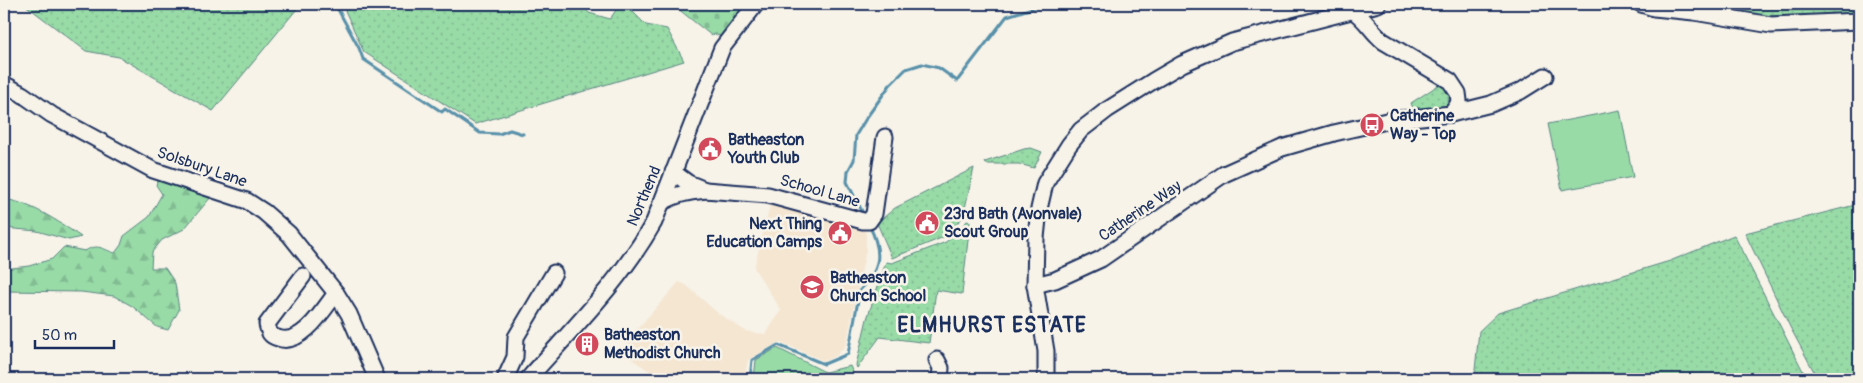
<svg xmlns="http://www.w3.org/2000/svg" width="1863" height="383" font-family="Pangolin,sans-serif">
  <defs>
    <pattern id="grass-dots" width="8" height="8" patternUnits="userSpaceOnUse" patternTransform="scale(1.25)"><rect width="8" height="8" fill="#98dba7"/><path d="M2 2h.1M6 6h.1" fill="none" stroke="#82bc92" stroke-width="1.8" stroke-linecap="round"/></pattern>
    <pattern id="forest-firs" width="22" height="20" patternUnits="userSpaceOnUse" patternTransform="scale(1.25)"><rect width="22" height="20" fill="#98dba7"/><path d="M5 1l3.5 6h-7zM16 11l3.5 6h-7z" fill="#82bc92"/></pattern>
    <pattern id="cemetery-stones" width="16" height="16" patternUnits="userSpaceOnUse" patternTransform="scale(1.25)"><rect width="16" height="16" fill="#98dba7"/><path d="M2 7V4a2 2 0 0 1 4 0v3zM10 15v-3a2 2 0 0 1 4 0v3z" fill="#82bc92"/></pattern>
  </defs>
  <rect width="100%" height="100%" fill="#f7f3e8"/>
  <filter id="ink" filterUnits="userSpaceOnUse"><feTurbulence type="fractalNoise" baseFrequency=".02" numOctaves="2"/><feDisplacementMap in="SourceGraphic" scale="10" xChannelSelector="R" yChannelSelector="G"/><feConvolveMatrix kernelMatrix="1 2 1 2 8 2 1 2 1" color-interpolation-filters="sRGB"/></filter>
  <g filter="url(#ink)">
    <path fill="#f5e6d2" d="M772 198 863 224 866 235V250L846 345 836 356 824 361 780 342 748 360 744 379H662L622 353 630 337 679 282 686 285 719 314 744 330 753 333 766 334 781 310 754 268Z"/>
    <g fill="url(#grass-dots)" stroke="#5a8582">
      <path d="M24 4H301L213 111 119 57 86 51Z"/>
      <path d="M342 4H580L589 13 610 19 618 7 625 4 646 25 667 29 684 61 475 124 364 52Z"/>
      <path d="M1691 4H1859V14L1759 16Z"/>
      <path d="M1440 84 1448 90 1450 95 1446 108 1414 111 1411 103Z"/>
      <path d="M1031 148 1042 152 1034 168 1019 164H986L985 162 1024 149Z"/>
      <path d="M974 168 963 217 944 237 892 258 877 223 895 208Z"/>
      <path d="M1859 204V379H1818L1790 327 1745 233Z"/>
      <path d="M967 221 970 222 962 294 936 290 929 343 880 337 857 368 856 365 867 319 886 262 892 263 946 242Z"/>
      <path d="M1734 235 1807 379H1479L1475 370 1479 331 1498 313 1670 261Z"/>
    </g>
    <g fill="url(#forest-firs)" stroke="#5a8582">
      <path d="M158 179 211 197 184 229 162 240 152 252 151 268H165L175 283 179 310 168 330 157 327 132 306 114 296 81 292 4 291V269L29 266 52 259 64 247 85 251C98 243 102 249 115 253L121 245 124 236 149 217 162 194 156 185Z"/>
      <path d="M4 199C31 203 58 221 81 237L69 240 37 231 4 228Z"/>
    </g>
    <path fill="url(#cemetery-stones)" stroke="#5a8582" d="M672 4H748L723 37 714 34 712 36Z"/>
    <g fill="#98dba7" stroke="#5a8582">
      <path d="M1620 110 1633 177 1562 190 1548 124Z"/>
      <path d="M777 348 825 372 850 366 853 373 852 379H754L756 360Z"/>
    </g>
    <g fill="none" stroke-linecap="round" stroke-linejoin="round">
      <g stroke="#5890aa" stroke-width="3">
        <path d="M335 4 359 48 363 59 442 112 445 109 480 133 499 134 510 130 523 134"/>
        <path d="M864 215 847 182 848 171 854 160 856 135 867 117 890 85 906 69 922 64 939 68 957 81 1007 16 1045 4"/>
        <path d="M750 379 752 360 778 345 824 364 848 354 860 290C882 270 882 250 869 225"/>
      </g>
      <defs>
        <g id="minor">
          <path d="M1641 4 1654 8 1694 12 1771 25 1859 21"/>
          <path d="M4 84 22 94 52 115 153 170 247 201 264 212 289 234 336 293 349 314 377 379"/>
          <path d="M1451 114 1491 104 1521 91 1545 76"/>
          <path d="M705 190 768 195 863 221H869L874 214 885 137"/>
          <path d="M661 203C675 194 689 192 705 190L688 183 673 172"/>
          <path d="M303 276 267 324C269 333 270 336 278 338 301 347 324 309 336 293"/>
          <path d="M1035 285 1055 280 1101 259 1224 174 1282 148 1334 133 1391 120 1451 114 1457 106 1459 101 1458 93 1450 81 1383 41C1371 31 1365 18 1352 10"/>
          <path d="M937 360 941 368 940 379"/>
          <path d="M505 379 515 357 516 337 554 273"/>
          <path d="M528 379C572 329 621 281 654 222L722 48 756 4"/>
          <path d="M1046 379V351L1035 285 1036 238 1039 209 1045 183 1069 145 1081 130 1107 110 1153 81 1182 64 1232 42 1378 4"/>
        </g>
      </defs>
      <use href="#minor" stroke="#1b2f5e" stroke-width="19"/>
      <use href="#minor" stroke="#f7f3e8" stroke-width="15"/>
    </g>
  </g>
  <defs>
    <symbol id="bus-disc" viewBox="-11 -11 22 22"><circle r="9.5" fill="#d1495b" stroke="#f7f3e8"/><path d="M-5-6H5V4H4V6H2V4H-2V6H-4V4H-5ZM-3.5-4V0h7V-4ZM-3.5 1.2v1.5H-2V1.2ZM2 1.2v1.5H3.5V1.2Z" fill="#fff"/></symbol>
    <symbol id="civic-disc" viewBox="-11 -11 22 22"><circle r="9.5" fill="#d1495b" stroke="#f7f3e8"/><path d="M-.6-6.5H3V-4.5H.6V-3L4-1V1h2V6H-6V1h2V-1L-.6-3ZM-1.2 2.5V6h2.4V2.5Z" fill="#fff"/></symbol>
    <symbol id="school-disc" viewBox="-11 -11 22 22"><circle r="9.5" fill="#d1495b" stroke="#f7f3e8"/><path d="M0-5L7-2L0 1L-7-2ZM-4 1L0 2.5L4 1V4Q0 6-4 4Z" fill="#fff"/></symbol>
    <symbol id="building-disc" viewBox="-11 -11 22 22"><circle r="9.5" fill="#d1495b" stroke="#f7f3e8"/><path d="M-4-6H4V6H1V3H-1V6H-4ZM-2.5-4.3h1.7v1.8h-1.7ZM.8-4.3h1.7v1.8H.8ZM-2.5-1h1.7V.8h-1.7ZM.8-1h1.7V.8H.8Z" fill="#fff"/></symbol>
  </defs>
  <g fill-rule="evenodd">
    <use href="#bus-disc" x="1358" y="111" width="28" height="28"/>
    <use href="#civic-disc" x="696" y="135" width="28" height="28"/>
    <use href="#civic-disc" x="913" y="209" width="28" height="28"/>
    <use href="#civic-disc" x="826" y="219" width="28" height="28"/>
    <use href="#school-disc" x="798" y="273" width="28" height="28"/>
    <use href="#building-disc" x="573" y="330" width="28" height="28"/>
  </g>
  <g text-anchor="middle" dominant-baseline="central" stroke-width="5" stroke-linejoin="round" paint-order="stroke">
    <g font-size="16" font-weight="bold" fill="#1b2f5e" stroke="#f7f3e8" text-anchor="start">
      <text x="1390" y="116">Catherine<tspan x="1390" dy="18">Way - Top</tspan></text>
      <text x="728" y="140">Batheaston<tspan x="728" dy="18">Youth Club</tspan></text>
      <text x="944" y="214">23rd Bath (Avonvale)<tspan x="944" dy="18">Scout Group</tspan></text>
      <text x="822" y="224" text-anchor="end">Next Thing<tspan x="822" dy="18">Education Camps</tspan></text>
      <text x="830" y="278">Batheaston<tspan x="830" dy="18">Church School</tspan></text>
      <text x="604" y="335">Batheaston<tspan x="604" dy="18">Methodist Church</tspan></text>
    </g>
    <g font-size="16" fill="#1b2f5e" stroke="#f7f3e8">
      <text transform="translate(202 167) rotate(19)">Solsbury Lane</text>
      <text transform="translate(820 191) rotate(16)">School Lane</text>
      <text transform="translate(644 196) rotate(-67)">Northend</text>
      <text transform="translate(1140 211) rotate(-34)">Catherine Way</text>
    </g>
    <g font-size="21" font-weight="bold" letter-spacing="1" fill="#1b2f5e" stroke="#f7f3e8">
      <text x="992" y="325">ELMHURST ESTATE</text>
    </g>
  </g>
  <rect width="1863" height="383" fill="none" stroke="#f7f3e8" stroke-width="20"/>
  <rect x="10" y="10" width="1843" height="363" fill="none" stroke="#1b2f5e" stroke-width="2" filter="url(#ink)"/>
  <path d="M35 340v8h79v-8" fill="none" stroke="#1b2f5e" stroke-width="2.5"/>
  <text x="42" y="340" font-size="15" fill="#1b2f5e" stroke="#f7f3e8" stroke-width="4" paint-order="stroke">50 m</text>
</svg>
